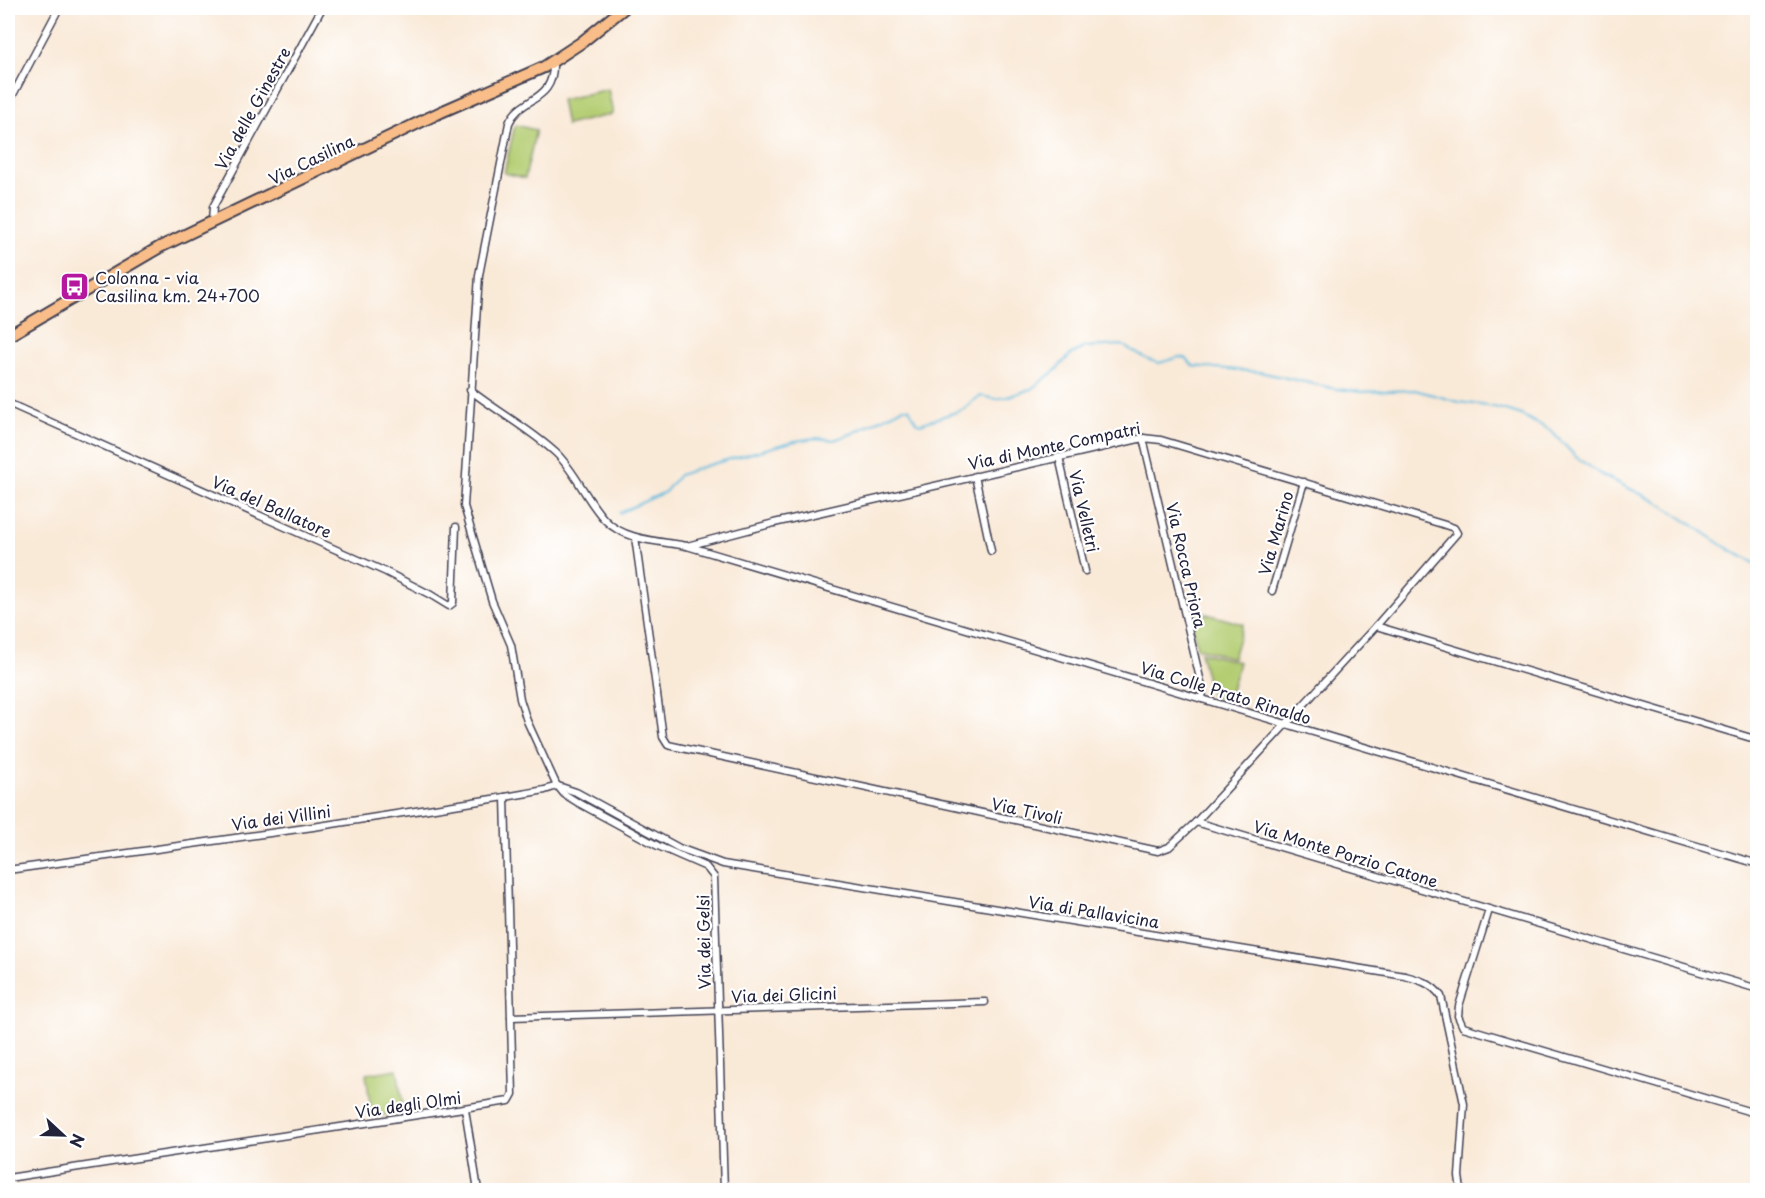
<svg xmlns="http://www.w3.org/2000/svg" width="1765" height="1198" font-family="'Playpen Sans',sans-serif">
  <rect width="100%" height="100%" fill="#fff"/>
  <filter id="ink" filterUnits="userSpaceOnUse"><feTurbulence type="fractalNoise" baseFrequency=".0167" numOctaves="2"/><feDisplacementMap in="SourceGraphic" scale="12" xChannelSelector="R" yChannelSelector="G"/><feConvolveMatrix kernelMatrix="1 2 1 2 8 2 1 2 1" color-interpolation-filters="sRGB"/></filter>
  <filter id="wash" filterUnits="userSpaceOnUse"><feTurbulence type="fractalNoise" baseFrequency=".008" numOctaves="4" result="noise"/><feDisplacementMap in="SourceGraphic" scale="24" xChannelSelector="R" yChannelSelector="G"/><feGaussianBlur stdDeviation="1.35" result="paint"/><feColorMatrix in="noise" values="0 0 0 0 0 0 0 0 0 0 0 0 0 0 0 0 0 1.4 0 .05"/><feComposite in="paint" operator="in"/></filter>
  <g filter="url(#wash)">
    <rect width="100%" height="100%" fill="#f9e9d7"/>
    <g fill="#b4cd72" stroke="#6b7856" stroke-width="1.5">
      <path d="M608 89 613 114 566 125 561 100Z"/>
      <path d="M515 125 536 130 525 178 504 173Z"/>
      <path d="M1189 609 1243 624 1233 658 1197 648Z"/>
      <path d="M1200 652 1239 662 1228 701 1211 696Z"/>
      <path d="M397 1069 404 1112 372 1117 366 1074Z"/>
    </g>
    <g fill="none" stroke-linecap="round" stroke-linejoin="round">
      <path stroke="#60b9dd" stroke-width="2" d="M619 513 665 492 679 475 705 466 795 441 815 438 834 440 851 434 903 408H909L916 422 920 424 965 409 974 400 982 396 995 399 1007 397 1031 389 1055 371 1070 355 1085 347 1122 345 1149 360 1159 363 1179 357 1186 358 1193 366 1260 372 1336 389 1363 392 1415 390 1459 402 1494 407 1519 414 1550 430 1576 457 1600 474 1661 504 1727 548 1758 565"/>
    </g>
  </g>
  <g filter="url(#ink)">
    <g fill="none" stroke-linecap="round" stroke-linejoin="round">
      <defs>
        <g id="minor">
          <path d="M553 61C555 104 521 95 509 123L479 275 464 506 492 601 511 645 520 699 527 721 556 784 564 794 577 802 658 846 706 867 714 877 724 1190"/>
          <path d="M8 104 59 8"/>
          <path d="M212 222 213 207 322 8"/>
          <path d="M470 390C498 412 530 429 556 453 576 472 586 500 605 520 625 541 661 541 687 546L1758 864"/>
          <path d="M8 403 386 572 431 595 449 606 453 603 456 527"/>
          <path d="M1143 438 1203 691 1202 699"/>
          <path d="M1059 457 1085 571"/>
          <path d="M975 476 991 551"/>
          <path d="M635 537 663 737 668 745 1158 851 1169 847 1196 822 1376 626 1457 533 1454 528 1442 524 1161 440 1143 438 774 523 687 546"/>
          <path d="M1272 591 1304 482"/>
          <path d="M1376 626 1758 740"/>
          <path d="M558 786 576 792 679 848 723 864 1405 976C1420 980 1431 983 1441 996L1464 1104 1459 1176 1461 1190"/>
          <path d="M1196 822 1758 989"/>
          <path d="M8 870 313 827 505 797 545 790 557 786"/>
          <path d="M1489 910 1459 1006 1458 1016 1463 1027 1758 1114"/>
          <path d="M511 1017 985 1002"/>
          <path d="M465 1109 478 1190"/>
          <path d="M8 1178 509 1101 513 1094 505 797"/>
        </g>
        <path id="primary" d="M8 336 160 247 441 112 544 67 582 42 624 8"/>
      </defs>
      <use href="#minor" stroke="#424052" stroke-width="9"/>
      <use href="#primary" stroke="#424052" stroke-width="14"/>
      <use href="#minor" stroke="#fff" stroke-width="6"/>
      <use href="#primary" stroke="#f8bd88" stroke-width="10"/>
    </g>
  </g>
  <defs>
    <symbol id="bus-square" viewBox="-11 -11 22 22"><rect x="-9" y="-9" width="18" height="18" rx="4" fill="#b5179e" stroke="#fff"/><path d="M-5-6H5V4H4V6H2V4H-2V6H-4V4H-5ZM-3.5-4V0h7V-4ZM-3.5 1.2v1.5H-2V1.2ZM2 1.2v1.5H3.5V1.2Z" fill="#fff"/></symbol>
  </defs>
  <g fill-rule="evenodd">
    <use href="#bus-square" x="58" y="270" width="33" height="33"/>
  </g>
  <g text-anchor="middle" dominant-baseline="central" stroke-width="4.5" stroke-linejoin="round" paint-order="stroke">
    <g font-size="16" fill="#22223b" stroke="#fff">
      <text transform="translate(252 108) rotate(-61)">Via delle Ginestre</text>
      <text transform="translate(311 159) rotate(-26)">Via Casilina</text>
      <text transform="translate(1054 445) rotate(-12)">Via di Monte Compatri</text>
      <text transform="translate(272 506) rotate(24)">Via del Ballatore</text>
      <text transform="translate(1085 511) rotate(77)">Via Velletri</text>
      <text transform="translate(1275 533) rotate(-74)">Via Marino</text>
      <text transform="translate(1187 565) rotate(77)">Via Rocca Priora</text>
      <text transform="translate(1226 692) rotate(17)">Via Colle Prato Rinaldo</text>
      <text transform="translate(1027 810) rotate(12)">Via Tivoli</text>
      <text transform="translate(281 817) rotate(-8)">Via dei Villini</text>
      <text transform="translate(1346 853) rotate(17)">Via Monte Porzio Catone</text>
      <text transform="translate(1094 911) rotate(9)">Via di Pallavicina</text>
      <text transform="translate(703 942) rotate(-91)">Via dei Gelsi</text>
      <text transform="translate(784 994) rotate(-2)">Via dei Glicini</text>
      <text transform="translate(408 1104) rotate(-8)">Via degli Olmi</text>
    </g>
    <g font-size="16" fill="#22223b" stroke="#fff" text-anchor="start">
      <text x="95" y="277">Colonna - via<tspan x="95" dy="18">Casilina km. 24+700</tspan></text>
    </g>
  </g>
  <rect width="1765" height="1198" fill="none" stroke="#fff" stroke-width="30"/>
  <g transform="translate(63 1135) rotate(112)" stroke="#ffffff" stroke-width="4.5" paint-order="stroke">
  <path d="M0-4.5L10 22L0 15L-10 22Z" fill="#22223b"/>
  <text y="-9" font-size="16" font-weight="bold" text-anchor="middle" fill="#22223b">N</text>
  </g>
</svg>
